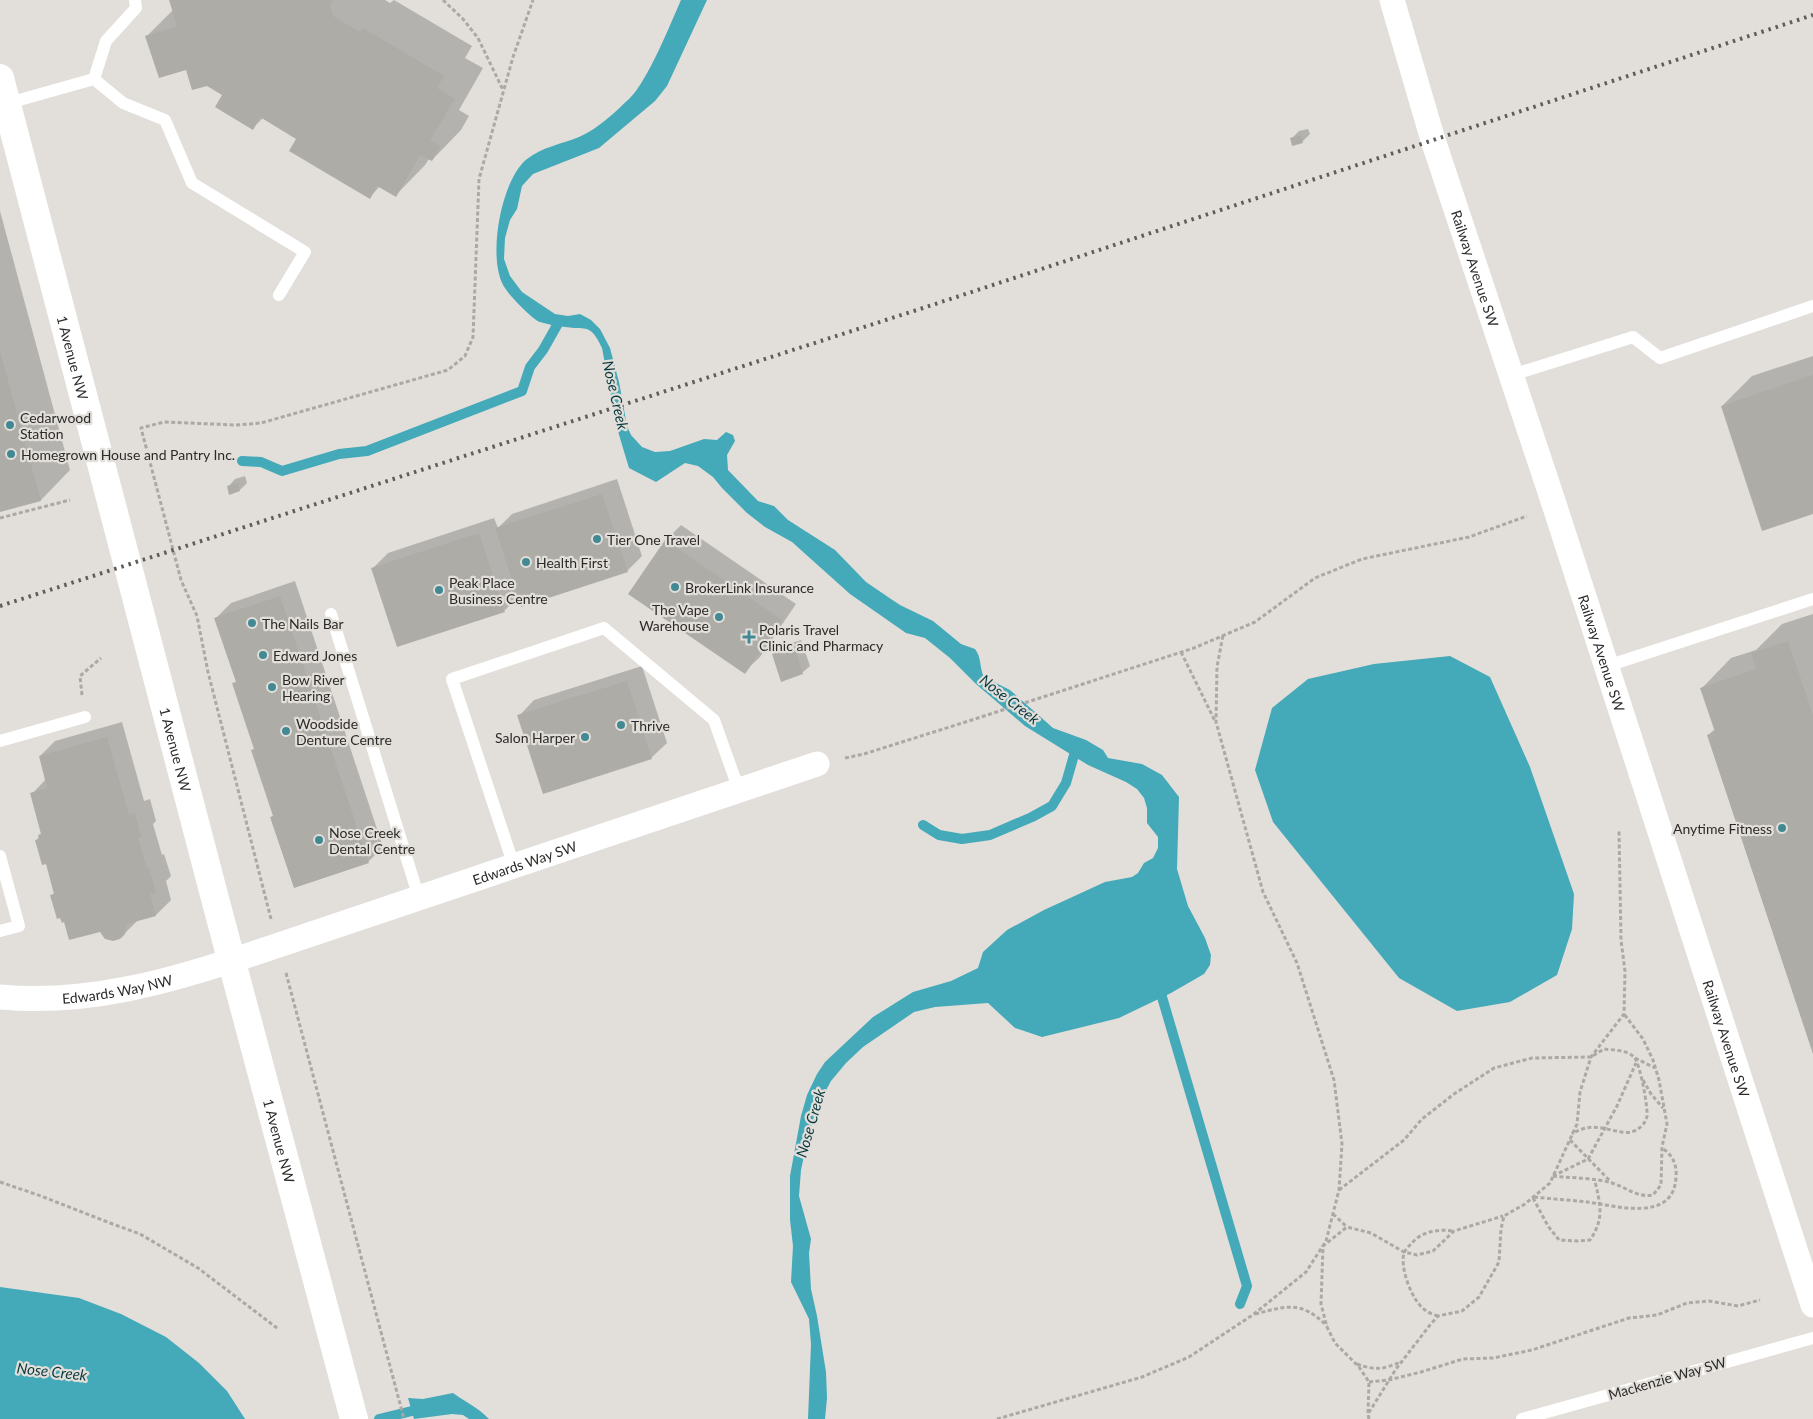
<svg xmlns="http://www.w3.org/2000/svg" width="1813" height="1419" font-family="Lato,sans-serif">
  <rect width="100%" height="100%" fill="#e2dfda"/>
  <g fill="#44a9b8">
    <path d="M681 0H707L667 86 655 101 599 148 533 174 522 186 517 209 510 220 505 238 504 259 510 276 522 292 555 314 568 316 580 314 591 320 600 329 610 348 619 382 627 426 631 435 642 447 655 452 670 451 704 439 717 440 726 432 733 435 735 441 727 455 728 470 758 501 774 506 788 520 835 550 866 582 888 597 900 605 933 621 961 644 975 649C982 658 979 667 984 677L1010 690 1053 728 1086 740 1103 750 1108 758 1142 764 1162 775 1179 797 1177 869 1188 906 1205 938 1211 955 1210 965 1204 974 1171 993 1119 1018 1042 1037 1015 1028 988 1003 935 1007 914 1012 863 1047 846 1063 831 1081 817 1107 808 1137 801 1170 799 1196 811 1239 809 1253 811 1289 817 1316 826 1372 827 1398 825 1419H808L811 1344 809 1319 791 1282 793 1246 790 1220V1176L801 1116 807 1095 817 1074 825 1062 873 1017 913 992 951 981 978 968 983 952 1007 930 1044 910 1105 882 1132 877 1138 873 1144 863 1153 858 1158 848V837L1147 823V808L1144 798 1137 789 1126 782 1088 765 1025 726 976 684 950 658 925 638 906 633 850 594 792 542 765 527 747 513 722 488 713 477 698 466 685 463 656 482 629 468 617 428 602 348C599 342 595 333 589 330 585 328 578 328 574 328 563 327 549 325 540 322 532 319 509 295 505 288 486 261 501 179 527 159 542 147 562 144 579 137 598 129 615 112 630 98 648 80 670 25 681 0Z"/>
    <path d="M1450 656 1490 677 1530 767 1574 894 1572 929 1557 975 1510 1002 1457 1011 1399 978 1273 822 1255 770 1272 708 1308 679 1374 664Z"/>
    <path d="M0 1287 79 1298 121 1314 166 1337 199 1363 227 1391 245 1419H0Z"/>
    <path d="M453 1393C467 1403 476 1406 489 1419H469L463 1415 452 1414 414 1419 408 1398 423 1399Z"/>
  </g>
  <g fill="#0003">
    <path d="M170 0H385L390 3 394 0 472 46 465 58 483 68 459 110 469 116 461 130 432 160 429 159 425 165 396 195 380 186 370 197 298 138 263 118 253 128 224 94 187 68 147 36 173 10Z"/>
    <path d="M1308 129 1310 134 1302 142 1291 139 1299 131Z"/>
    <path d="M0 211 70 470 41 500 0 511Z"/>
    <path d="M1813 356V513L1722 406 1752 376Z"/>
    <path d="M245 476 247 483 240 490 228 487 235 479Z"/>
    <path d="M617 479 642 556 627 571 519 596 505 610 398 645 373 568 388 553 494 518 498 528 512 514Z"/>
    <path d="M681 525 796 604 760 657 744 672 630 594 666 540Z"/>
    <path d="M295 581 383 847 368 862 271 818 274 815 253 750 255 748 233 684 237 681 216 618 231 603Z"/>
    <path d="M1813 614V1051L1708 735 1715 729 1702 688 1731 658 1756 650 1782 624Z"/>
    <path d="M801 640 810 666 802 673 773 655 780 647Z"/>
    <path d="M642 666 667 743 651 758 519 716 534 700Z"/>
    <path d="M122 722 144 801 150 799 156 821 153 824 162 855 164 854 171 876 166 881 171 900 156 915 138 920 125 933 100 930 65 921 52 895 55 892 47 862 37 840 42 832 32 794 46 779 40 756 55 741Z"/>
  </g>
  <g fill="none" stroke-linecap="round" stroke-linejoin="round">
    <g stroke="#44a9b8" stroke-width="10">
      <path d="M242 461 261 462 282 471 339 454 367 451 522 391 530 367 543 350 560 320"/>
      <path d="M923 825 939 835 962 839 990 835 1032 817 1052 806 1066 783 1076 748"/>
      <path d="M1161 984 1162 997 1247 1286 1240 1304"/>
      <path d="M379 1419 424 1408"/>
    </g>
  </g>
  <g fill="#aeaca7">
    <path d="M169 0H333L330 5 333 16 360 32 363 28 444 76 437 88 455 99 430 140 441 146 432 161 420 155 396 197 377 186 370 199 289 151 296 139 260 117 253 130 215 107 222 95 207 86 192 90 186 70 159 78 145 36 177 26Z"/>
    <path d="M1301 135 1303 143 1292 146 1290 138Z"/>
    <path d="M0 351 41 501 0 512Z"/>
    <path d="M1813 375V514L1762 531 1721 406Z"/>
    <path d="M238 483 240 491 229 495 227 486Z"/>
    <path d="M602 494 628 572 521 607 495 528Z"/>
    <path d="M479 533 505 612 397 647 371 568Z"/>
    <path d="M665 540 782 620 745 674 628 594Z"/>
    <path d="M280 596 369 863 294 888 270 817 273 816 251 750 254 749 232 683 236 682 214 618Z"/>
    <path d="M1788 641 1813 715V1054L1707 735 1715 732 1700 688 1756 669 1751 653Z"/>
    <path d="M794 647 803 674 781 682 772 654Z"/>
    <path d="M627 681 652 759 543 794 517 715Z"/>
    <path d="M107 737 129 815 135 813 141 837 138 838 147 869 149 868 156 892 150 894 156 916 127 924 125 934 120 939 113 941 105 939 100 932 69 940 64 922 62 923 60 918 57 919 50 895 54 894 46 864 42 865 35 840 39 839 38 835 41 834 30 793 47 788 39 756Z"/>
  </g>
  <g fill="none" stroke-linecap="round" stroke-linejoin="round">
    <g stroke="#aba9a5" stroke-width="3" stroke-dasharray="4 2.5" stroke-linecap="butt">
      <path d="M443 0 463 19 478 38 503 90"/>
      <path d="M0 518 70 500"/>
      <path d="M1181 652 1215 721"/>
      <path d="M82 695 80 676 101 658"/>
      <path d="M845 758 864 754 975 719 1194 648 1255 622 1315 578 1362 559 1469 537 1527 516"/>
      <path d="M271 919 208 672 197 616 181 580 141 428 164 422 236 425 261 423 448 370 465 356 473 337 479 179 513 57 533 0"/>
      <path d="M286 973 404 1419"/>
      <path d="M1635 1058 1655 1068"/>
      <path d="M1643 1080 1651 1094 1663 1108"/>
      <path d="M1570 1140 1611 1182"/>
      <path d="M1553 1176C1570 1178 1597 1178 1612 1183 1626 1187 1637 1198 1653 1195L1661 1185 1662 1147 1667 1124 1659 1080 1653 1060 1643 1039 1624 1014"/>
      <path d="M1553 1176 1588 1159 1617 1106 1636 1063"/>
      <path d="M0 1182 41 1196 110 1223 140 1234 198 1268 277 1328"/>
      <path d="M1339 1190 1404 1140 1422 1119 1454 1094 1494 1068 1532 1058 1591 1057 1604 1049C1613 1050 1627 1050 1634 1057 1640 1063 1648 1107 1647 1116 1646 1122 1642 1126 1638 1129 1620 1141 1599 1116 1572 1134"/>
      <path d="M1534 1197C1552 1199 1570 1200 1587 1202 1617 1206 1674 1223 1676 1177 1677 1165 1673 1155 1662 1148"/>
      <path d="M1533 1198 1548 1226 1559 1240 1577 1241 1590 1240C1605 1218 1600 1204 1595 1181"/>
      <path d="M1333 1214 1347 1227"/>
      <path d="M1255 1314C1287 1306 1301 1300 1327 1326"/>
      <path d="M1438 1316C1431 1314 1424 1311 1419 1304 1410 1294 1400 1266 1404 1253 1405 1250 1409 1246 1411 1244 1422 1231 1437 1229 1454 1231"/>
      <path d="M1357 1364C1376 1371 1383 1369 1401 1362"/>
      <path d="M1369 1382 1389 1380 1421 1372 1463 1359 1493 1358 1532 1350 1629 1318 1657 1315 1687 1303 1709 1301 1738 1306 1760 1300"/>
      <path d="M1368 1413 1369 1382 1359 1367 1335 1343 1327 1327 1321 1304 1323 1246 1347 1227 1371 1233 1404 1252 1417 1255 1433 1251 1454 1231 1503 1216"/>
      <path d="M997 1419 1142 1377 1189 1357 1254 1314 1306 1272 1326 1241 1339 1190 1342 1144 1334 1080 1297 963 1263 892 1216 722 1217 667 1223 635"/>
      <path d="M1369 1419 1368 1414 1396 1369 1430 1325 1438 1316 1462 1311 1479 1297 1499 1262 1501 1229 1504 1216 1525 1204 1550 1183 1577 1124 1580 1092 1591 1057 1624 1014 1625 971 1621 940 1619 831"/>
    </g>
    <g stroke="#fff" stroke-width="12">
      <path d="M94 79 106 41 136 8 135 0"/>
      <path d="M5 104 94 79 123 103 165 120 192 183 305 252 279 295"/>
      <path d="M1512 375 1633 337 1660 358 1813 306"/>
      <path d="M331 614 419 898"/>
      <path d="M1607 666 1813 599"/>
      <path d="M0 741 85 717"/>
      <path d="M0 856 19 926 0 931"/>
      <path d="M514 866 452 679 604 628 714 720 739 790"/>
      <path d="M1522 1419 1813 1338"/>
    </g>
    <g stroke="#fff" stroke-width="25">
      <path id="s1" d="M1392 0 1433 140 1555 507 1813 1305"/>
      <path id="s2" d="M0 997C86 1005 168 982 249 955L817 764"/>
    </g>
    <path stroke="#fff" stroke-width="28" id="s3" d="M0 78 218 910 354 1419"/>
    <path stroke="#5f5d5b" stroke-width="4" stroke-dasharray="2.5 5" stroke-linecap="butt" d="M0 606 923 308 1813 15"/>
  </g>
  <g fill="#438994" stroke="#e2dfda" stroke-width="2">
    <circle cx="10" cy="425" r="5"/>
    <circle cx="11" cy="454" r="5"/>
    <circle cx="597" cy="539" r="5"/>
    <circle cx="526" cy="562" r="5"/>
    <circle cx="675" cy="587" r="5"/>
    <circle cx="439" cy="590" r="5"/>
    <circle cx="719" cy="617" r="5"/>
    <circle cx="252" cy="623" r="5"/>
    <path d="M746.5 629.5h5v5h5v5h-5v5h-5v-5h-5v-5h5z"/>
    <circle cx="263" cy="655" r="5"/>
    <circle cx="272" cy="687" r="5"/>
    <circle cx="621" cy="725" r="5"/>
    <circle cx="286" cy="731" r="5"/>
    <circle cx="585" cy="737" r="5"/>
    <circle cx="1782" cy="828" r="5"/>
    <circle cx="319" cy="840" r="5"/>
  </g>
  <g text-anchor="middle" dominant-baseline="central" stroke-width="4.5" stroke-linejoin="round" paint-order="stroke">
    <g font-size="14" fill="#2c2b29" stroke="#e2dfda">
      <text stroke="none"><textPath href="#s1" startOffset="281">Railway Avenue SW</textPath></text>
      <text stroke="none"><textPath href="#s3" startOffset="289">1 Avenue NW</textPath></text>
      <text stroke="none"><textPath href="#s1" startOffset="686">Railway Avenue SW</textPath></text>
      <text stroke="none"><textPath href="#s3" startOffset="694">1 Avenue NW</textPath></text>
      <text stroke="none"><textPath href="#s2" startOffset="545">Edwards Way SW</textPath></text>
      <text stroke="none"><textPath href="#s2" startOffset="118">Edwards Way NW</textPath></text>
      <text stroke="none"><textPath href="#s1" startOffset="1091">Railway Avenue SW</textPath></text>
      <text stroke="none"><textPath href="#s3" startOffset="1099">1 Avenue NW</textPath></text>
      <text transform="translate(1667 1378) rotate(-16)">Mackenzie Way SW</text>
    </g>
    <g font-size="14" fill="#2c2b29" stroke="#e2dfda" text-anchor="start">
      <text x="20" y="417">Cedarwood<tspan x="20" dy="16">Station</tspan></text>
      <text x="21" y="454">Homegrown House and Pantry Inc.</text>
      <text x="607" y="539">Tier One Travel</text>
      <text x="536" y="562">Health First</text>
      <text x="449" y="582">Peak Place<tspan x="449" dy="16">Business Centre</tspan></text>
      <text x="685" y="587">BrokerLink Insurance</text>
      <text x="709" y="609" text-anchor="end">The Vape<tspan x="709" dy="16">Warehouse</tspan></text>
      <text x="262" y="623">The Nails Bar</text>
      <text x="759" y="629">Polaris Travel<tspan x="759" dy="16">Clinic and Pharmacy</tspan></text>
      <text x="273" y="655">Edward Jones</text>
      <text x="282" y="679">Bow River<tspan x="282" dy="16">Hearing</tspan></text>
      <text x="296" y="723">Woodside<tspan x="296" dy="16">Denture Centre</tspan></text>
      <text x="631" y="725">Thrive</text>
      <text x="575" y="737" text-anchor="end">Salon Harper</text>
      <text x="1772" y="828" text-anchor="end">Anytime Fitness</text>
      <text x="329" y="832">Nose Creek<tspan x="329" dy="16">Dental Centre</tspan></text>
    </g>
    <g font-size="15" font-style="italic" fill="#08393f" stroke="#e2dfda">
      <text transform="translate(616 395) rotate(77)">Nose Creek</text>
      <text transform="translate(1010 699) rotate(38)">Nose Creek</text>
      <text transform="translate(810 1123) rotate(-74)">Nose Creek</text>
      <text transform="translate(52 1371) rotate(6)">Nose Creek</text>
    </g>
  </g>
</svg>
